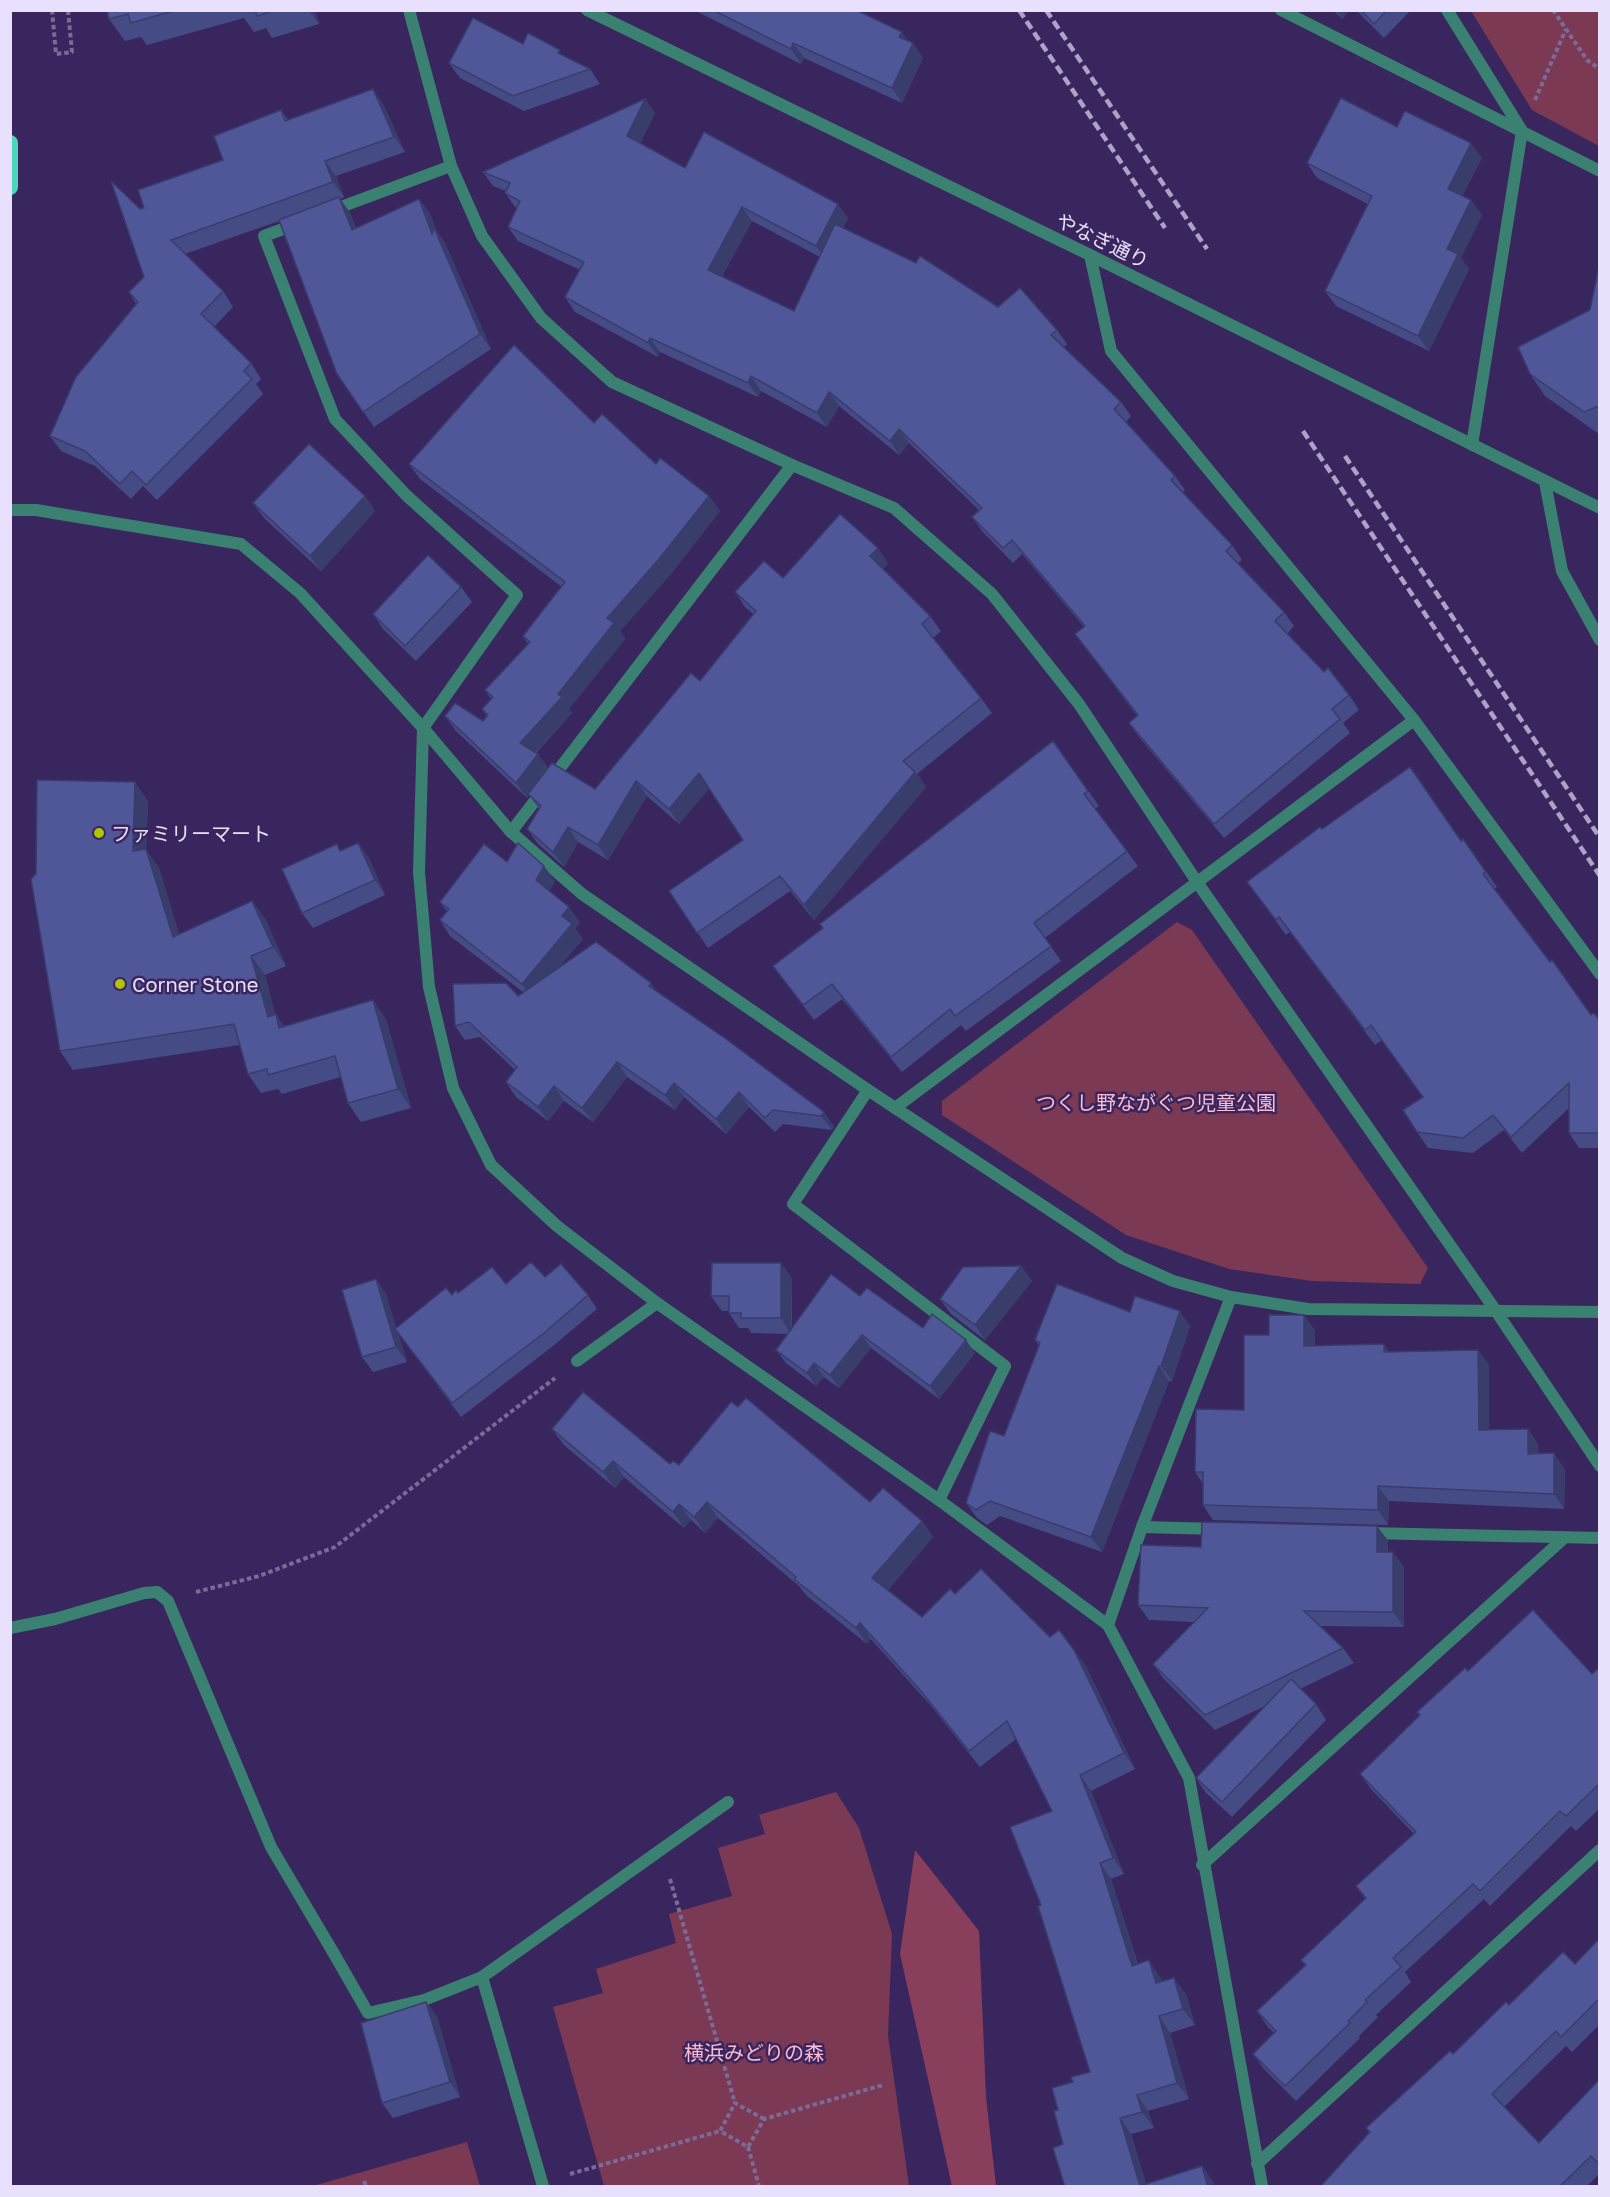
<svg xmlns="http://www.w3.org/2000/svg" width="1610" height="2197" font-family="'Golos Text','Noto Sans JP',sans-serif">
  <rect width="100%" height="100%" fill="#3a265e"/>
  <g fill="#7b3953">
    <path d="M1471 11H1599V146L1532 110Z"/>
    <path d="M1177 922 1192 930 1428 1268 1420 1284 1312 1281 1229 1269 1126 1235 942 1115V1101Z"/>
    <path d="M836 1792 859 1828 892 1934 888 2036 909 2186H604L553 2007 603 1993 596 1969 676 1943 669 1914 732 1896 718 1848 765 1834 759 1815Z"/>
    <path d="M467 2142 480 2186H313Z"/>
  </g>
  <path fill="#893f5c" d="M915 1850 979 1931 986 2097 996 2186H952L900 1954Z"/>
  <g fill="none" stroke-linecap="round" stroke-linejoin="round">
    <g stroke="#7a6b98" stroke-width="4" stroke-dasharray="4.5 3" stroke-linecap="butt">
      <path d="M52 10 56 54 72 52 68 10"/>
      <path d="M1553 10 1587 60 1600 69"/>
      <path d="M1535 100 1566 29"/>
      <path d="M196 1592 259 1576 335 1547 555 1378"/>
      <path d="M670 1879 735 2103"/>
      <path d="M764 2119 735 2103 720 2131 748 2147 764 2119 883 2085"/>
      <path d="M748 2147 759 2186"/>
      <path d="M570 2174 720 2131"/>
      <path d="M364 2181 366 2186"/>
    </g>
    <g stroke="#3b8172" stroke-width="12">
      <path d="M333 1952 368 2013 424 2000 482 1977 728 1802"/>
      <path d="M482 1977 543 2186"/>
    </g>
    <g stroke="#3b8172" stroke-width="12">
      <path d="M1281 10 1600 171"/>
      <path d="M1447 10 1522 131 1472 445"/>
      <path d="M330 211 451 166"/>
      <path d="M297 224 264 236 335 419 407 496 517 595 423 728 419 872 429 987 453 1088 491 1165 557 1226 657 1303 939 1500 1108 1625 1189 1778 1262 2186"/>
      <path d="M1090 255 1111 351 1414 720 1600 974"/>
      <path d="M1545 482 1562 571 1600 640"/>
      <path d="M10 510H36L241 544 300 593 423 728 511 832 582 894 868 1090 1122 1258 1173 1281 1231 1297 1308 1309 1600 1312"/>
      <path d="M511 832 792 465"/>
      <path d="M868 1090 793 1204 1005 1366 939 1500"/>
      <path d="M895 1108 1414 720"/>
      <path d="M577 1361 657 1303"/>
      <path d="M1142 1527 1217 1529"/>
      <path d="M1367 1533 1600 1538"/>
      <path d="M1108 1625 1142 1527 1231 1297"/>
      <path d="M10 1628 55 1619 144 1593 157 1592 168 1601 271 1847 333 1952"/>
      <path d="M1202 1865 1563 1539"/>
      <path d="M1257 2164 1600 1850"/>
    </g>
    <g stroke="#3b8172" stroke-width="12">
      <path d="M409 10 451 166 482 236 541 318 612 382 792 465 894 508 992 594 1079 704 1197 882 1496 1311 1600 1466"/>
      <path d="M587 10 1090 255 1600 508"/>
    </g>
    <path stroke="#4ed6bb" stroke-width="16" d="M10 143V187"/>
    <g stroke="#aea2c7" stroke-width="4.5" stroke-dasharray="9 4.5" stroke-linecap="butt">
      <path d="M1019 10 1165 228"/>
      <path d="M1046 10 1207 249"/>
      <path d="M1303 431 1600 876"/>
      <path d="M1345 456 1600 838"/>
    </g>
  </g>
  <g fill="#454b84" fill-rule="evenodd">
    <path d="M107 10H315L319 24 272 38 266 28 254 32 244 18 147 45 141 37 125 41 109 19Z"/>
    <path d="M694 10H856L913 43 923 58 902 103 804 58 801 64Z"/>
    <path d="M1333 10H1350L1342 19Z"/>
    <path d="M1356 10H1411L1384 38Z"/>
    <path d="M523 44 564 56 590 69 600 84 524 111 460 78 449 63Z"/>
    <path d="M645 99 655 113 640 143 685 168 848 218 843 227 998 307 1057 330 1067 344 1064 347 1121 402 1131 416 1126 422 1175 476 1185 490 1183 492 1232 545 1242 560 1238 563 1284 612 1294 626 1287 634 1324 672 1349 695 1359 710 1343 723 1350 733 1224 838 1139 737 1129 723 1137 716 1075 634 1084 627 1022 554 1013 563 982 531 972 517 979 510 909 443 899 455 839 406 827 427 761 391 758 397 660 352 658 357 575 312 565 297 580 270 518 241 508 227 517 208 515 207 505 193 506 191 493 186 483 172ZM752 221 820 257 794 311 722 276Z"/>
    <path d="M383 104 405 152 336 176 344 197 340 199 350 213 356 228 419 199 430 214 436 230 445 243 491 349 374 427 337 374 279 221 185 254 223 291 233 307 214 327 251 363 261 379 256 384 263 394 157 500 143 486 131 499 95 466 61 451 50 436 136 304 129 292 144 277V208L223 160 281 110 288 120Z"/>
    <path d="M1397 127 1482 158 1462 196 1471 200 1482 215 1461 258 1469 269 1429 351 1336 306 1325 291 1368 204 1317 178 1307 163Z"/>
    <path d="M1599 267V434L1545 396 1530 374 1590 310Z"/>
    <path d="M594 423 656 464 709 496 720 511 670 575 620 631 625 639 569 709 572 713 536 753 548 768 595 789 700 681 753 614 745 607 735 592 783 578 888 563 883 569 930 616 941 631 933 638 981 698 992 713 917 774 926 787 814 920 790 891 708 948 669 891 743 840 709 788 679 824 647 796 608 860 578 842 564 867 538 844 527 829 539 809 529 795 527 798 456 731 445 716 483 721 487 717 482 709 491 699 485 690 528 644 523 636 562 587 420 479 409 464Z"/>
    <path d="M365 496 375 511 321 571 264 518 253 503Z"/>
    <path d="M461 587 472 602 416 661 383 629 373 614Z"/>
    <path d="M1053 741 1099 806 1095 809 1138 866 1045 938 1061 961 966 1031 961 1025 902 1072 842 999 814 1020 773 966 823 928Z"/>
    <path d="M148 801 146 850 159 868 179 934 252 901 266 920 286 966 265 975 275 1014 284 1026 386 1019 411 1108 361 1122 348 1103 341 1077 282 1094 278 1089 261 1093 248 1074 240 1045 73 1070 60 1051Z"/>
    <path d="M1322 829 1461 841 1463 839 1497 887 1494 889 1591 1015 1599 1020V1148H1579L1569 1133V1108L1522 1153 1504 1130 1473 1153 1428 1148 1417 1132 1423 1097 1382 1040 1375 1045 1290 932 1286 935 1247 882Z"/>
    <path d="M358 843 369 858 385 895 313 928 302 913 342 850Z"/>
    <path d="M507 862 555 881 549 891 569 907 580 923 575 928 583 939 559 967 657 992 824 1112 834 1127 832 1130 783 1124 775 1132 749 1107 726 1134 684 1097 675 1110 627 1077 593 1122 564 1101 548 1121 516 1097 506 1082 515 1070 480 1037 465 1040 455 1026 518 996 523 992 450 936 440 920 447 912 440 902Z"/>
    <path d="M1021 1266 1032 1281 985 1340 951 1314 940 1299Z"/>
    <path d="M545 1277 588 1295 597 1309 553 1346 461 1417 398 1333 407 1362 373 1372 362 1357 386 1294 396 1328 452 1295 506 1284Z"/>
    <path d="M792 1278V1329L860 1296 975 1353 939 1399 871 1348 839 1388 824 1377 816 1386 786 1363 776 1350 788 1334 751 1333 748 1328H739L729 1313V1311H722L711 1296Z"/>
    <path d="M1130 1312 1190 1326 1172 1381H1169L1102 1552 1000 1516 987 1525 977 1518 966 1503 1004 1436 1039 1346 1035 1340Z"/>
    <path d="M1315 1330V1346L1384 1344 1389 1352 1478 1350 1489 1365V1429H1528L1538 1444V1453L1565 1469 1564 1509 1389 1501 1388 1525 1213 1520 1203 1505V1484L1195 1472 1244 1410 1269 1335Z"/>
    <path d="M738 1407 870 1502 922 1521 933 1537 888 1590 922 1617 955 1594 1050 1637 1086 1666 1135 1769 1091 1791 1124 1874 1111 1879 1138 1964 1160 1977 1162 1981 1186 1994 1195 2025 1170 2033 1189 2099 1148 2111 1154 2128 1131 2134 1146 2184 1202 2166 1213 2182 1214 2187H1065L1063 2144 1058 2110 1073 2082 1090 2072 1041 1905 1052 1811 1016 1739 980 1767 931 1706 871 1639 867 1644 806 1595 799 1586 718 1518 705 1533 691 1520 684 1528 624 1477 615 1488 564 1445 552 1429 670 1464 679 1465Z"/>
    <path d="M1377 1526 1388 1541V1552L1404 1567V1627L1321 1626 1343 1648 1354 1663 1300 1689 1316 1704 1326 1720 1232 1817 1206 1793 1196 1778 1265 1706 1215 1730 1164 1679 1153 1664 1194 1622 1149 1620 1138 1605 1201 1547Z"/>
    <path d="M1599 1668V1809L1576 1831 1571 1826 1490 1906 1484 1899 1405 1972 1411 1982 1376 2015 1378 2017 1359 2036 1360 2038 1296 2101 1264 2069 1253 2054 1274 2033 1268 2027 1257 2011 1305 1965 1301 1960 1365 1899 1356 1886 1414 1834 1371 1789 1360 1774 1468 1671 1592 1674Z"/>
    <path d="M1599 1939V2025L1572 2052 1566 2046 1504 2107 1539 2143 1599 2080V2174L1586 2187H1320L1369 2133 1366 2128 1509 2005 1575 1964Z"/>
    <path d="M426 2002 437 2017 460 2097 393 2118 382 2103Z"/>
  </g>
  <g fill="#383d6b">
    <path d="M309 10H315L319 24Z"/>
    <path d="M1336 10H1350L1342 19Z"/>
    <path d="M902 32 911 46 913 43 923 58 902 103 892 88 899 37Z"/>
    <path d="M793 43 804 58 801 64 791 49Z"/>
    <path d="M373 89 383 104 405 152 394 137Z"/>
    <path d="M645 99 655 113 637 150 627 136Z"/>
    <path d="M1471 143 1482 158 1458 204 1448 189Z"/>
    <path d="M325 161 336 176 344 197 333 182Z"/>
    <path d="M339 197 350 213 362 245 352 230Z"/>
    <path d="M419 199 430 214 436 230 445 243 491 349 480 334 432 234Z"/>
    <path d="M1471 200 1482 215 1461 258 1469 269 1429 351 1418 336 1447 249Z"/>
    <path d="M838 204 848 218 826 260 816 246Z"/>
    <path d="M742 207 752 221 718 284 708 270Z"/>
    <path d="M650 338 660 352 658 357 648 343Z"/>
    <path d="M751 376 761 391 758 397 748 383Z"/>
    <path d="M829 392 839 406 827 427 817 413Z"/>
    <path d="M899 429 909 443 899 455 890 441Z"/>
    <path d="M365 496 375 511 321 571 310 556Z"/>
    <path d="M709 496 720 511 670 575 620 631 625 639 569 709 572 713 530 758 520 743 558 694 607 618Z"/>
    <path d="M878 548 888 563 881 571 870 556Z"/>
    <path d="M538 754 549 769 527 798 516 783Z"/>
    <path d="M915 772 926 787 814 920 804 905Z"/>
    <path d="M699 773 710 788 679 824 669 809Z"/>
    <path d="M636 781 647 796 608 860 598 845Z"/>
    <path d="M135 782 148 801 146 850 159 868 186 956 173 937 133 851Z"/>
    <path d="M568 827 578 842 564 867 553 852Z"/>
    <path d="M358 843 369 858 385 895 375 880Z"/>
    <path d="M544 866 555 881 547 895 536 880Z"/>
    <path d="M252 901 266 920 286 966 273 947Z"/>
    <path d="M569 907 580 923 575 928 583 939 532 999 522 984 562 916Z"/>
    <path d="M251 956 265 975 281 1036 268 1017Z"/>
    <path d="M651 983 661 998 649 986Z"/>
    <path d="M373 1000 386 1019 411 1108 398 1089Z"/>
    <path d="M276 1014 289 1033 279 1028Z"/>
    <path d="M617 1062 627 1077 593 1122 582 1108Z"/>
    <path d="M674 1083 684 1097 675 1110 665 1095Z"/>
    <path d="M554 1086 564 1101 548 1121 538 1107Z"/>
    <path d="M739 1092 749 1107 726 1134 716 1119Z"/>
    <path d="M824 1112 834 1127 832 1130 821 1116Z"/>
    <path d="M781 1263 792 1278 791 1334 781 1318Z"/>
    <path d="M1021 1266 1032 1281 985 1340 975 1325Z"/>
    <path d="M376 1279 386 1294 407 1362 396 1347Z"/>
    <path d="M1180 1311 1190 1326 1172 1381 1161 1366Z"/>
    <path d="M1304 1315 1315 1330V1361L1304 1346Z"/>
    <path d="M862 1335 871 1348 839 1388 830 1375Z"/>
    <path d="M966 1340 975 1353 939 1399 930 1386Z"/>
    <path d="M1384 1344 1394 1359 1384 1352Z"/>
    <path d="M1478 1350 1489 1365V1445L1479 1430Z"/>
    <path d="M814 1363 824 1377 816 1386 807 1373Z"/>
    <path d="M1159 1366 1169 1381 1102 1552 1091 1537Z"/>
    <path d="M1528 1429 1538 1444 1539 1469 1528 1454Z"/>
    <path d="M1554 1453 1565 1469 1564 1509 1554 1494Z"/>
    <path d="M613 1461 624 1477 615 1488 603 1472Z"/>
    <path d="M1378 1486 1389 1501 1388 1525 1378 1510Z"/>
    <path d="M707 1502 718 1518 705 1533 694 1517Z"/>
    <path d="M679 1504 691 1520 684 1528 673 1512Z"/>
    <path d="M922 1521 933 1537 884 1594 872 1578Z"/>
    <path d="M1377 1526 1388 1541 1387 1567 1377 1552Z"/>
    <path d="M1393 1552 1404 1567V1627L1393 1612Z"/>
    <path d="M860 1623 871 1639 867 1644 856 1628Z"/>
    <path d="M1074 1650 1086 1666 1135 1769 1124 1753Z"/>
    <path d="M1080 1775 1091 1791 1124 1874 1113 1858Z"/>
    <path d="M1100 1863 1111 1879 1143 1982 1132 1966Z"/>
    <path d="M1149 1960 1160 1977 1168 1999 1156 1983Z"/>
    <path d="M1174 1978 1186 1994 1195 2025 1183 2009Z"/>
    <path d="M426 2002 437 2017 460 2097 450 2082Z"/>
    <path d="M1159 2016 1170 2033 1189 2099 1177 2083Z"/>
    <path d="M1137 2095 1148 2111 1154 2128 1142 2112Z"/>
    <path d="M1120 2118 1131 2134 1147 2187H1141Z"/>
    <path d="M1202 2166 1213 2182 1214 2187H1208Z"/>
  </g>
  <g fill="#505799" stroke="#383d6b" stroke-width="1.5">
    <path d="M107 10H176L131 23 128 14 109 19Z"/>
    <path d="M255 10H275L257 16Z"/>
    <path d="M713 10H856L902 32 899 37 913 43 892 88 793 43 791 49Z"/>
    <path d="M1361 10H1387L1374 24Z"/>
    <path d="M473 18 523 44 528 33 560 50 558 53 590 69 513 96 449 63Z"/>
    <path d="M373 89 394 137 325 161 333 182 171 240 223 291 201 314 251 363 244 371 252 379 146 485 132 471 120 484 85 451 50 436 76 377 138 302 129 292 144 277 111 181 140 209 144 208 138 190 223 160 214 136 281 110 285 121Z"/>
    <path d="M1341 98 1397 127 1405 111 1471 143 1448 189 1471 200 1447 249 1458 254 1418 336 1325 291 1372 196 1307 163Z"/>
    <path d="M645 99 627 136 685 168 704 132 838 204 816 246 742 207 708 270 794 311 835 224 916 263 920 256 998 307 1020 288 1057 330 1051 335 1121 402 1114 409 1175 476 1171 480 1232 545 1226 551 1284 612 1275 621 1324 672 1328 668 1349 695 1332 709 1340 719 1214 824 1129 723 1138 715 1075 634 1085 626 1012 540 1003 548 972 517 982 508 899 429 890 441 829 392 817 413 751 376 748 383 650 338 648 343 565 297 584 262 508 227 520 201 505 193 510 183 483 172Z"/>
    <path d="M339 197 352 230 419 199 432 234 434 228 480 334 363 412 337 374 279 220Z"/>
    <path d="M1599 267V406L1584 412 1530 374 1518 347 1590 310Z"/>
    <path d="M514 345 594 423 602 414 656 464 660 458 709 496 659 559 607 618 614 623 558 694 562 697 520 743 538 754 516 783 445 716 455 703 483 721 488 715 482 709 493 697 485 690 530 642 523 636 565 582 409 464Z"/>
    <path d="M309 444 365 496 310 556 253 503Z"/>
    <path d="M840 514 878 548 870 556 930 616 922 624 981 698 903 761 915 772 804 905 780 876 697 933 669 891 743 840 699 773 669 809 636 781 598 845 568 827 553 852 527 829 541 806 528 794 552 763 595 789 691 673 700 681 756 611 735 592 764 561 783 578Z"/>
    <path d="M428 555 461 587 405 646 373 614Z"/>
    <path d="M1053 741 1088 791 1084 794 1127 851 1034 923 1051 946 955 1016 950 1009 891 1057 832 984 803 1005 773 966 823 928 820 924Z"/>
    <path d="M1410 767 1461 841 1463 839 1486 872 1483 874 1550 962 1552 960 1591 1015 1594 1013 1599 1020V1133H1569V1083L1511 1137 1493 1115 1463 1138 1417 1132 1403 1110 1423 1097 1371 1025 1365 1030 1279 917 1276 920 1247 882 1320 827 1322 829Z"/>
    <path d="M37 780 135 782 133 851 146 849 173 937 252 901 273 947 251 956 268 1017 276 1014 279 1028 373 1000 398 1089 348 1103 335 1056 268 1075 267 1069 248 1074 234 1024 60 1051 31 879 36 874Z"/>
    <path d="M358 843 375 880 302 913 282 869 337 844 340 851Z"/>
    <path d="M518 843 544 866 536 880 569 907 562 916 572 924 522 984 440 920 449 909 440 902 484 844 507 862Z"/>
    <path d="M596 942 651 983 649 986 726 1039 824 1112 821 1116 773 1110 765 1118 739 1092 716 1119 674 1083 665 1095 617 1062 582 1108 554 1086 538 1107 506 1082 517 1067 469 1022 455 1026 453 984 506 983 518 996Z"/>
    <path d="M531 1262 545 1277 561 1264 588 1295 544 1333 452 1403 395 1329 446 1288 452 1295 456 1290 458 1293 492 1267 506 1284Z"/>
    <path d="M712 1263H781V1318H741V1313H729V1296H711Z"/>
    <path d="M1021 1266 975 1325 940 1299 963 1267Z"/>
    <path d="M831 1274 860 1296 867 1288 923 1328 932 1314 966 1340 930 1386 862 1335 830 1375 814 1363 807 1373 776 1350Z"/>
    <path d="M376 1279 396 1347 362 1357 342 1290Z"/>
    <path d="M1057 1284 1130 1312 1135 1296 1180 1311 1161 1366H1159L1091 1537 990 1501 976 1510 966 1503 990 1431 1004 1436 1040 1343 1035 1340Z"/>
    <path d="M1269 1315H1304V1346L1384 1344V1352L1478 1350 1479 1430 1528 1429V1454L1554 1453V1494L1378 1486V1510L1203 1505V1472H1195L1196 1409 1244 1410V1335H1269Z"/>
    <path d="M583 1392 670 1464 673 1461 679 1465 731 1402 738 1407 746 1398 870 1502 883 1488 922 1521 872 1578 922 1617 950 1589 955 1594 981 1569 1050 1637 1059 1630 1074 1650 1124 1753 1080 1775 1113 1858 1100 1863 1132 1966 1149 1960 1156 1983 1174 1978 1183 2009 1159 2016 1177 2083 1137 2095 1142 2112 1120 2118 1140 2186 1202 2166 1208 2187H1065L1053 2148 1063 2144 1054 2111 1058 2110 1052 2088 1073 2082 1071 2077 1090 2072 1038 1906 1041 1905 1010 1827 1052 1811 1007 1721 969 1751 920 1690 860 1623 856 1628 794 1579 796 1577 707 1502 694 1517 679 1504 673 1512 613 1461 603 1472 552 1429Z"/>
    <path d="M1202 1522 1377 1526V1552H1393V1612L1304 1611 1343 1648 1205 1715 1153 1664 1208 1608 1138 1605 1141 1545 1201 1547Z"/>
    <path d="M1533 1610 1592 1674 1599 1668V1784L1566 1816 1560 1811 1480 1891 1473 1884 1393 1958 1401 1967 1365 2000 1367 2002 1348 2021 1350 2023 1285 2086 1253 2054 1276 2031 1257 2011 1306 1965 1301 1960 1366 1898 1356 1886 1416 1832 1360 1774 1420 1715 1417 1712 1465 1668 1468 1671Z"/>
    <path d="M1291 1679 1316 1704 1222 1802 1196 1778Z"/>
    <path d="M1599 1939V1999L1561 2037 1556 2031 1492 2094 1539 2143 1599 2080V2164L1591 2156 1559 2187H1320L1370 2132 1366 2128 1450 2051 1453 2054 1506 2002 1509 2005 1563 1952 1575 1964Z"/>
    <path d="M426 2002 450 2082 382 2103 361 2023Z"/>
  </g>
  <g fill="#afc504" stroke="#3a265e" stroke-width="2">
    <circle cx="99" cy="833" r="6"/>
    <circle cx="120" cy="984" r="6"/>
  </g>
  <g text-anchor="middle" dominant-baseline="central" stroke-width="5" stroke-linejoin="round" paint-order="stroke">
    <g font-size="20" fill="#e8e0fc" stroke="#3a265e">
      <text transform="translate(1103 240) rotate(26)">やなぎ通り</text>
    </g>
    <g font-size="20" fill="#e8e0fc" stroke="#3a265e" text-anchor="start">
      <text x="111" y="833">ファミリーマート</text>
      <text x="132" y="984">Corner Stone</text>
    </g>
    <g font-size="20" fill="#febbd1" stroke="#3a265e">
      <text x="1156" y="1102">つくし野ながぐつ児童公園</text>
      <text x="754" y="2052">横浜みどりの森</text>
    </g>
  </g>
  <rect width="1610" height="2197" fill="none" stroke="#e8e0fc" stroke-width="24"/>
</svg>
